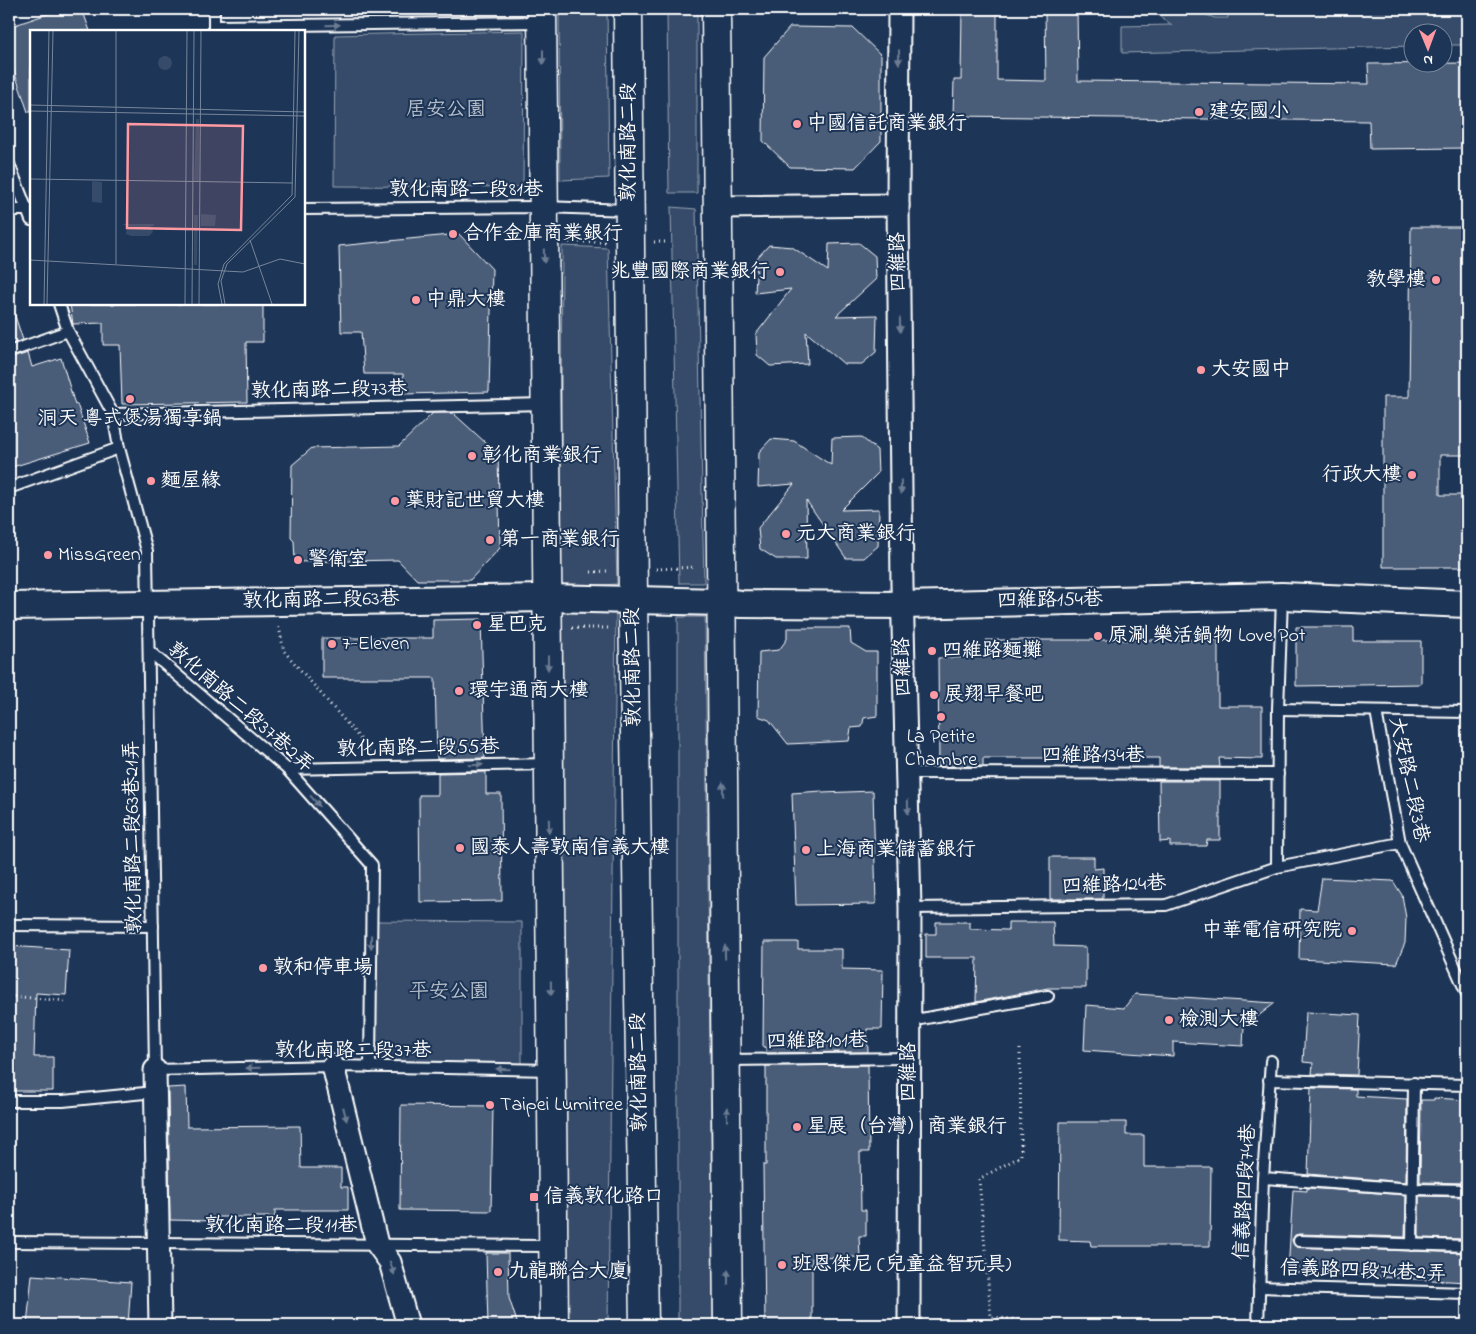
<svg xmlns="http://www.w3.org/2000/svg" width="1476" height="1334" font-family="'Indie Flower','LXGW WenKai TC',sans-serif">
  <rect width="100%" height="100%" fill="#1d3557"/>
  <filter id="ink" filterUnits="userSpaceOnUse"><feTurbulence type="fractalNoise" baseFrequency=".02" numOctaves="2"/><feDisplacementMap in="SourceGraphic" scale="10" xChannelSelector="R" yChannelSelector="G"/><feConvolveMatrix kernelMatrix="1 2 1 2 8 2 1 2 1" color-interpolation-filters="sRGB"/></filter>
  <g filter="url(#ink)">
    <g fill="#364b69" stroke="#9aa5b4">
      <path d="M559 9H607L609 178 560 180Z"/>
      <path d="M667 9H697V193H669Z"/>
      <path d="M1150 9H1188L1215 18H1228V9H1413V15L1433 13 1439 9H1467V45H1444V32H1414L1413 46 1122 53V26L1172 25Z"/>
      <path d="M524 31 523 187 334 186 335 35Z"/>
      <path d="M671 207 696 209 704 583H679Z"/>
      <path d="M562 246 608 248 617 584 560 588Z"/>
      <path d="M616 608 608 1325H567L560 612Z"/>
      <path d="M678 617H705L713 1325H678Z"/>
      <path d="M377 921 522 922V1064L376 1063Z"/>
    </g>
    <g fill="#4a5d79" stroke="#fff">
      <path d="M62 9H82L90 31H31V112H28L9 56V27Z"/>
      <path d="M962 9H997V80L1046 81 1045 9H1077L1078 81 1369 84 1368 64 1467 63V148L1370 149 1369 121 953 116 954 80H961Z"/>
      <path d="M790 27 853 28 881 55V141L855 168 790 167 763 141 764 57Z"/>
      <path d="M1411 227H1462L1461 333H1467V455H1440V495H1467V567H1383V397H1409Z"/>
      <path d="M459 234 492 269 489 392 404 394 403 374H364L361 332H341L339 246Z"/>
      <path d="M859 243 875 256 876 279 836 316 877 315 876 352 862 364H844L806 332 808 364 770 366 757 355 756 334 791 289 755 293 757 258 769 245 792 247 828 271 829 244Z"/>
      <path d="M70 304H263V342H246L247 402 122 404 120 345H103V323L73 324Z"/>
      <path d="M9 307H12L23 340 9 345Z"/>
      <path d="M28 353 32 367 61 358 75 405 77 404 90 443 9 468V359Z"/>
      <path d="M433 413H453L498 454 500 548 470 580H417L398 560 295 562 294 541 291 538 292 465 312 448 399 446Z"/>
      <path d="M861 437 877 450 878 473 841 510 879 509 878 546 864 558H846L806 500 807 559H776L760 549 758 528 794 484 758 487 759 452 771 439 794 441 831 465 832 438Z"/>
      <path d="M481 619 485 758 437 759 435 678H322V638H433V620Z"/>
      <path d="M1296 627H1353V641H1421V684L1296 686Z"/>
      <path d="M787 628H850L851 643 866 652H877V716L864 718 862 727 851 728 849 741 788 744 769 720 758 716 759 652 779 650 787 639Z"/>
      <path d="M986 640H1218V706H1262V759L1219 758 1220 767H1159V758H983V766H939L938 658 986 657Z"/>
      <path d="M486 772V794H501L502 901 420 902 419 795H438V773Z"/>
      <path d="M1159 781H1220V840H1207L1206 846H1170V841L1160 842Z"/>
      <path d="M822 791V793L873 791 876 904 796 905 792 793Z"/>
      <path d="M1050 857H1094V869L1103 868V899H1050Z"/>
      <path d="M1322 878 1393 881 1402 895 1406 918 1405 943 1396 964 1299 959 1300 909 1317 910Z"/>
      <path d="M936 922H970V929L1008 930V922H1053L1054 946 1086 947V988H1048L976 1002 977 958H926V934H936Z"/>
      <path d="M764 942H798V949H842V969L883 970 882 1029H867L868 1052 766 1053V1047H763Z"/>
      <path d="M9 946 69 950 66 995 36 993 34 1057H53V1091H9Z"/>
      <path d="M1135 994 1275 1003 1244 1027 1243 1046 1173 1042V1056L1084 1050 1086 1005 1124 1008Z"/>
      <path d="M1306 1012 1360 1015 1357 1075 1312 1074 1313 1063 1303 1062Z"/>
      <path d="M868 1065 869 1152H860L861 1210H866V1236H859L860 1257 812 1258V1325H765L763 1165H766V1066Z"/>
      <path d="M186 1087 187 1127 300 1126 301 1168H341V1187H348V1210H275V1217H214V1221L170 1220 168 1088Z"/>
      <path d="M1311 1088 1356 1089V1096L1407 1099 1406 1182 1308 1174Z"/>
      <path d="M1434 1098 1467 1100V1183L1420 1182 1421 1100H1434Z"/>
      <path d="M401 1105 493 1106 491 1211 400 1210Z"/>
      <path d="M1060 1122H1126V1135H1144V1167H1211L1210 1246H1091L1090 1241 1059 1240Z"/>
      <path d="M1307 1188 1406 1195 1405 1237 1299 1234 1295 1235 1292 1240 1296 1247 1467 1253V1282L1288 1272 1293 1190 1307 1191Z"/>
      <path d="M1419 1196 1467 1197V1239L1419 1238Z"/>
      <path d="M486 1253H508L509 1298 518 1325H488Z"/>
      <path d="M32 1275 131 1282 128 1325H27Z"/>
    </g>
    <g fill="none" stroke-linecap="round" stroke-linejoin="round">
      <defs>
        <g id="service">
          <path d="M214 9V31"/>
          <path d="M215 26 541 22"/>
          <path d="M9 164 31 220"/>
          <path d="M304 209 544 207 628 210"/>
          <path d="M9 210H31"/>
          <path d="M59 304 68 331 113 414 119 448 147 551 155 1070 333 1066 551 1070"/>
          <path d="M9 352 68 331"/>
          <path d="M113 414 545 404"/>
          <path d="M9 488 119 448"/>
          <path d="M149 651 287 769 372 865 370 1067"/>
          <path d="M1278 709 1467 712"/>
          <path d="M1376 711 1400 843 1467 994"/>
          <path d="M287 769 548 764"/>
          <path d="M908 773 1278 774"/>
          <path d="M1277 867 1278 709 1282 598"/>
          <path d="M910 908 1166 905 1277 867 1400 843"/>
          <path d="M9 925 153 926"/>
          <path d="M910 1021 1048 996"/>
          <path d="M728 1060 909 1058"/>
          <path d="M1269 1080 1467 1085"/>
          <path d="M9 1101H63L155 1092"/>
          <path d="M1263 1178 1413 1189 1467 1190"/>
          <path d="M1299 1241 1467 1246"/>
          <path d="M9 1242 552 1246"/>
          <path d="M1412 1245 1414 1083"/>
          <path d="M1259 1287 1467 1293"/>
          <path d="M1258 1325 1263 1178 1271 1061"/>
        </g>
        <g id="minor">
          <path d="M899 9 898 205 902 585 910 908 909 1325"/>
          <path d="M718 207 898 205"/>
          <path d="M333 1066 377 1244 390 1262 408 1325"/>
          <path d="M155 1070 160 1325"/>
        </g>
        <path id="tertiary" d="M9 606 547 598 722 602 741 604 903 605 1282 596 1467 604"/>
        <g id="secondary">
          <path d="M542 9 554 1325"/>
          <path d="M628 9 633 599 644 1325"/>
          <path d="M716 9 728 1325"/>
        </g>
      </defs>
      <use href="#service" stroke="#fff" stroke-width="14"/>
      <use href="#minor" stroke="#fff" stroke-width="25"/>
      <use href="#tertiary" stroke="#fff" stroke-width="30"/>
      <use href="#secondary" stroke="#fff" stroke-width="31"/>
      <g stroke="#fff" stroke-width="3" stroke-dasharray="1 4" stroke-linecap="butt">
        <path d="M569 242H605"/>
        <path d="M654 242H668"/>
        <path d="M656 569 695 567"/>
        <path d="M591 572 608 571"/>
        <path d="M279 627 284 651 370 750"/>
        <path d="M572 628H608"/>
        <path d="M9 996 67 1001"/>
        <path d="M1020 1049 1021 1156 979 1179 991 1317 1030 1321 1031 1325"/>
      </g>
      <use href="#service" stroke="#1d3557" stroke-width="10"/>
      <use href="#minor" stroke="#1d3557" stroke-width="21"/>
      <use href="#tertiary" stroke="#1d3557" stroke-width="26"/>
      <use href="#secondary" stroke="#1d3557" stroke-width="28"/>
    </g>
    <defs><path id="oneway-solid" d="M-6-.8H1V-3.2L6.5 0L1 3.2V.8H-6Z" transform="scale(1.25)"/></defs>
    <g fill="#6c7c92">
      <use href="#oneway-solid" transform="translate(333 25) rotate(-1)"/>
      <use href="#oneway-solid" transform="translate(543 57) rotate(90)"/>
      <use href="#oneway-solid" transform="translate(899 57) rotate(90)"/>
      <use href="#oneway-solid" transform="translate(544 256) rotate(89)"/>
      <use href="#oneway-solid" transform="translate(900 325) rotate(89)"/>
      <use href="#oneway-solid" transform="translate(901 487) rotate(89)"/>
      <use href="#oneway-solid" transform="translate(548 663) rotate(90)"/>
      <use href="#oneway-solid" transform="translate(476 765) rotate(-1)"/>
      <use href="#oneway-solid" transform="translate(723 789) rotate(-91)"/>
      <use href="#oneway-solid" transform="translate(315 801) rotate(49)"/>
      <use href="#oneway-solid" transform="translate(908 807) rotate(89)"/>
      <use href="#oneway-solid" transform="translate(549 826) rotate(89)"/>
      <use href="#oneway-solid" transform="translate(371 942) rotate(91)"/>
      <use href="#oneway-solid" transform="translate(725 952) rotate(-91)"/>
      <use href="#oneway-solid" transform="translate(551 988) rotate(89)"/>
      <use href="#oneway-solid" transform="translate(253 1068) rotate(179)"/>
      <use href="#oneway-solid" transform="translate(503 1069) rotate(-179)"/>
      <use href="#oneway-solid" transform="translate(345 1114) rotate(76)"/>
      <use href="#oneway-solid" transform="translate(727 1114) rotate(-90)"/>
      <use href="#oneway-solid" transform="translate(392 1268) rotate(71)"/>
      <use href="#oneway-solid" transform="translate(728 1277) rotate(-90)"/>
    </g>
  </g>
  <g fill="#ff9aa2" stroke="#1d3557" stroke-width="2">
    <circle cx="1199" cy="112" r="5"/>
    <circle cx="797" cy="124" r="5"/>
    <circle cx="453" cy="234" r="5"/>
    <circle cx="780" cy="272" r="5"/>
    <circle cx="1436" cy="280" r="5"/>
    <circle cx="416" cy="300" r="5"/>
    <circle cx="1201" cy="370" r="5"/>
    <circle cx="130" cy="399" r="5"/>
    <circle cx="472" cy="456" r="5"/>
    <circle cx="1412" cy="475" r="5"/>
    <circle cx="151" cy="481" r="5"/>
    <circle cx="395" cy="501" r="5"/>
    <circle cx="786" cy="534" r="5"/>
    <circle cx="490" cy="540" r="5"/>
    <circle cx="48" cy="555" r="5"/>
    <circle cx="298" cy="560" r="5"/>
    <circle cx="477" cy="625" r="5"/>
    <circle cx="1098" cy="636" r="5"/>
    <circle cx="332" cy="644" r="5"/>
    <circle cx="932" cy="651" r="5"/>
    <circle cx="459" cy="691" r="5"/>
    <circle cx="934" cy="695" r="5"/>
    <circle cx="941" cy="717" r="5"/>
    <circle cx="460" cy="848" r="5"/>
    <circle cx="806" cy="850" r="5"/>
    <circle cx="1352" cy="931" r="5"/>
    <circle cx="263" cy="968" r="5"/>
    <circle cx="1169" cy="1020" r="5"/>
    <circle cx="490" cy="1105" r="5"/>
    <circle cx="797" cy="1127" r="5"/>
    <rect x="529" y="1192" width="10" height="10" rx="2.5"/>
    <circle cx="782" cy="1265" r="5"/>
    <circle cx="498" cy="1272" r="5"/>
  </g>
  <g text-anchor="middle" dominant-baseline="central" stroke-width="4" stroke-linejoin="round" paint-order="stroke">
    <g font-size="20" fill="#b9c0ca" stroke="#1d3557">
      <text x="446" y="110">居安公園</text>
      <text x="449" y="992">平安公園</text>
    </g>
    <g font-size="20" fill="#fff" stroke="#1d3557" text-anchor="start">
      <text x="1209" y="112">建安國小</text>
      <text x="807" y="124">中國信託商業銀行</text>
      <text x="463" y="234">合作金庫商業銀行</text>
      <text x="770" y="272" text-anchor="end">兆豐國際商業銀行</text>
      <text x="1426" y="280" text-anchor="end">教學樓</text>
      <text x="426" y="300">中鼎大樓</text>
      <text x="1211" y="370">大安國中</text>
      <text x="130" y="419" text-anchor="middle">洞天 粵式煲湯獨享鍋</text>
      <text x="482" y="456">彰化商業銀行</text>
      <text x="1402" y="475" text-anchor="end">行政大樓</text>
      <text x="161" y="481">麵屋緣</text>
      <text x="405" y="501">葉財記世貿大樓</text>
      <text x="796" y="534">元大商業銀行</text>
      <text x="500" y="540">第一商業銀行</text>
      <text x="58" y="555">MissGreen</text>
      <text x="308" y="560">警衛室</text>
      <text x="487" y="625">星巴克</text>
      <text x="1108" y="636">原涮 樂活鍋物 Love Pot</text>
      <text x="342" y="644">7-Eleven</text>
      <text x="942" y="651">四維路麵攤</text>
      <text x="469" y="691">環宇通商大樓</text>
      <text x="944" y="695">展翔早餐吧</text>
      <text x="941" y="737" text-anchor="middle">La Petite<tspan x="941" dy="23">Chambre</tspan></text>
      <text x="470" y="848">國泰人壽敦南信義大樓</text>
      <text x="816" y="850">上海商業儲蓄銀行</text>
      <text x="1342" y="931" text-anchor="end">中華電信研究院</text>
      <text x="273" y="968">敦和停車場</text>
      <text x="1179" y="1020">檢測大樓</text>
      <text x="500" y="1105">Taipei Lumitree</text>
      <text x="807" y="1127">星展（台灣）商業銀行</text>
      <text x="544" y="1197">信義敦化路口</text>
      <text x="792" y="1265">班恩傑尼 (兒童益智玩具)</text>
      <text x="508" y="1272">九龍聯合大廈</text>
    </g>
    <g font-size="20" fill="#fff" stroke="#1d3557">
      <text transform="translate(629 142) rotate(-90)">敦化南路二段</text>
      <text x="466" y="190">敦化南路二段81巷</text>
      <text transform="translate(899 262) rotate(-91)">四維路</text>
      <text transform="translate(329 391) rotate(-1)">敦化南路二段73巷</text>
      <text transform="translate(321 601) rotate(-1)">敦化南路二段63巷</text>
      <text transform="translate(1050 601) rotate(-1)">四維路154巷</text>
      <text transform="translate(634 667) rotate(-91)">敦化南路二段</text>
      <text transform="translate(904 667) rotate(-92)">四維路</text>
      <text transform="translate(240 708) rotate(41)">敦化南路二段37巷2弄</text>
      <text transform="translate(418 749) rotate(-1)">敦化南路二段55巷</text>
      <text x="1093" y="756">四維路134巷</text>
      <text transform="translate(1408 780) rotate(78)">大安路二段3巷</text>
      <text transform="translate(134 837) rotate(-91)">敦化南路二段63巷21弄</text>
      <text transform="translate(1114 886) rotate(-2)">四維路124巷</text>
      <text transform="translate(817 1042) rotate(-1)">四維路101巷</text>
      <text x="353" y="1051">敦化南路二段37巷</text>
      <text transform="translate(640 1072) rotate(-91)">敦化南路二段</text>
      <text transform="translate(909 1072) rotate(-90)">四維路</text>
      <text transform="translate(1246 1192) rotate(-87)">信義路四段74巷</text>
      <text x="281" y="1226">敦化南路二段11巷</text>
      <text transform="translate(1363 1272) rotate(2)">信義路四段74巷2弄</text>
    </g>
  </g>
  <g transform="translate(30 30)">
    <rect width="275" height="275" fill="#1d3557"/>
    <path d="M128 33a7 7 0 1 1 14 0a7 7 0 1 1-14 0ZM166 89H169V151L164 152ZM62 151 72 152V173L62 172ZM171 184 186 185 185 196H171ZM164 185H168L167 235H164ZM92 194H124V196H121L123 202 119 206H101L96 204 97 196Z" fill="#364b69"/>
    <path fill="none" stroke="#77869a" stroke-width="1" d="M86 1V234M0 75 275 82M0 81 275 86M0 149 263 153M220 210 242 274M0 230 213 242 250 229 275 234M14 274 19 1M17 274 23 1M155 274 157 1M162 274 164 1M169 274 171 1M192 274 188 254 194 234 262 165 265 1M195 274 191 251 197 234 265 167 269 1"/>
    <path fill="#ff9aa2" fill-opacity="0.15" stroke="#ff9aa2" stroke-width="2.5" d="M98 94 213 96 211 200 97 198Z"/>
    <rect width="275" height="275" fill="none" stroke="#fff" stroke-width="2.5"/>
  </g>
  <rect width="1476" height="1334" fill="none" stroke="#1d3557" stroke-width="30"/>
  <rect x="15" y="15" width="1446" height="1304" fill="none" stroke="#fff" stroke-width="2" filter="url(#ink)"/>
  <g transform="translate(1428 48) rotate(179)"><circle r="24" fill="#1d3557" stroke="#77869a"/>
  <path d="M0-4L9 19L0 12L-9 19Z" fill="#ff9aa2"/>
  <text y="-8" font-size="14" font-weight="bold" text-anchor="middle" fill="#ffffff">N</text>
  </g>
</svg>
